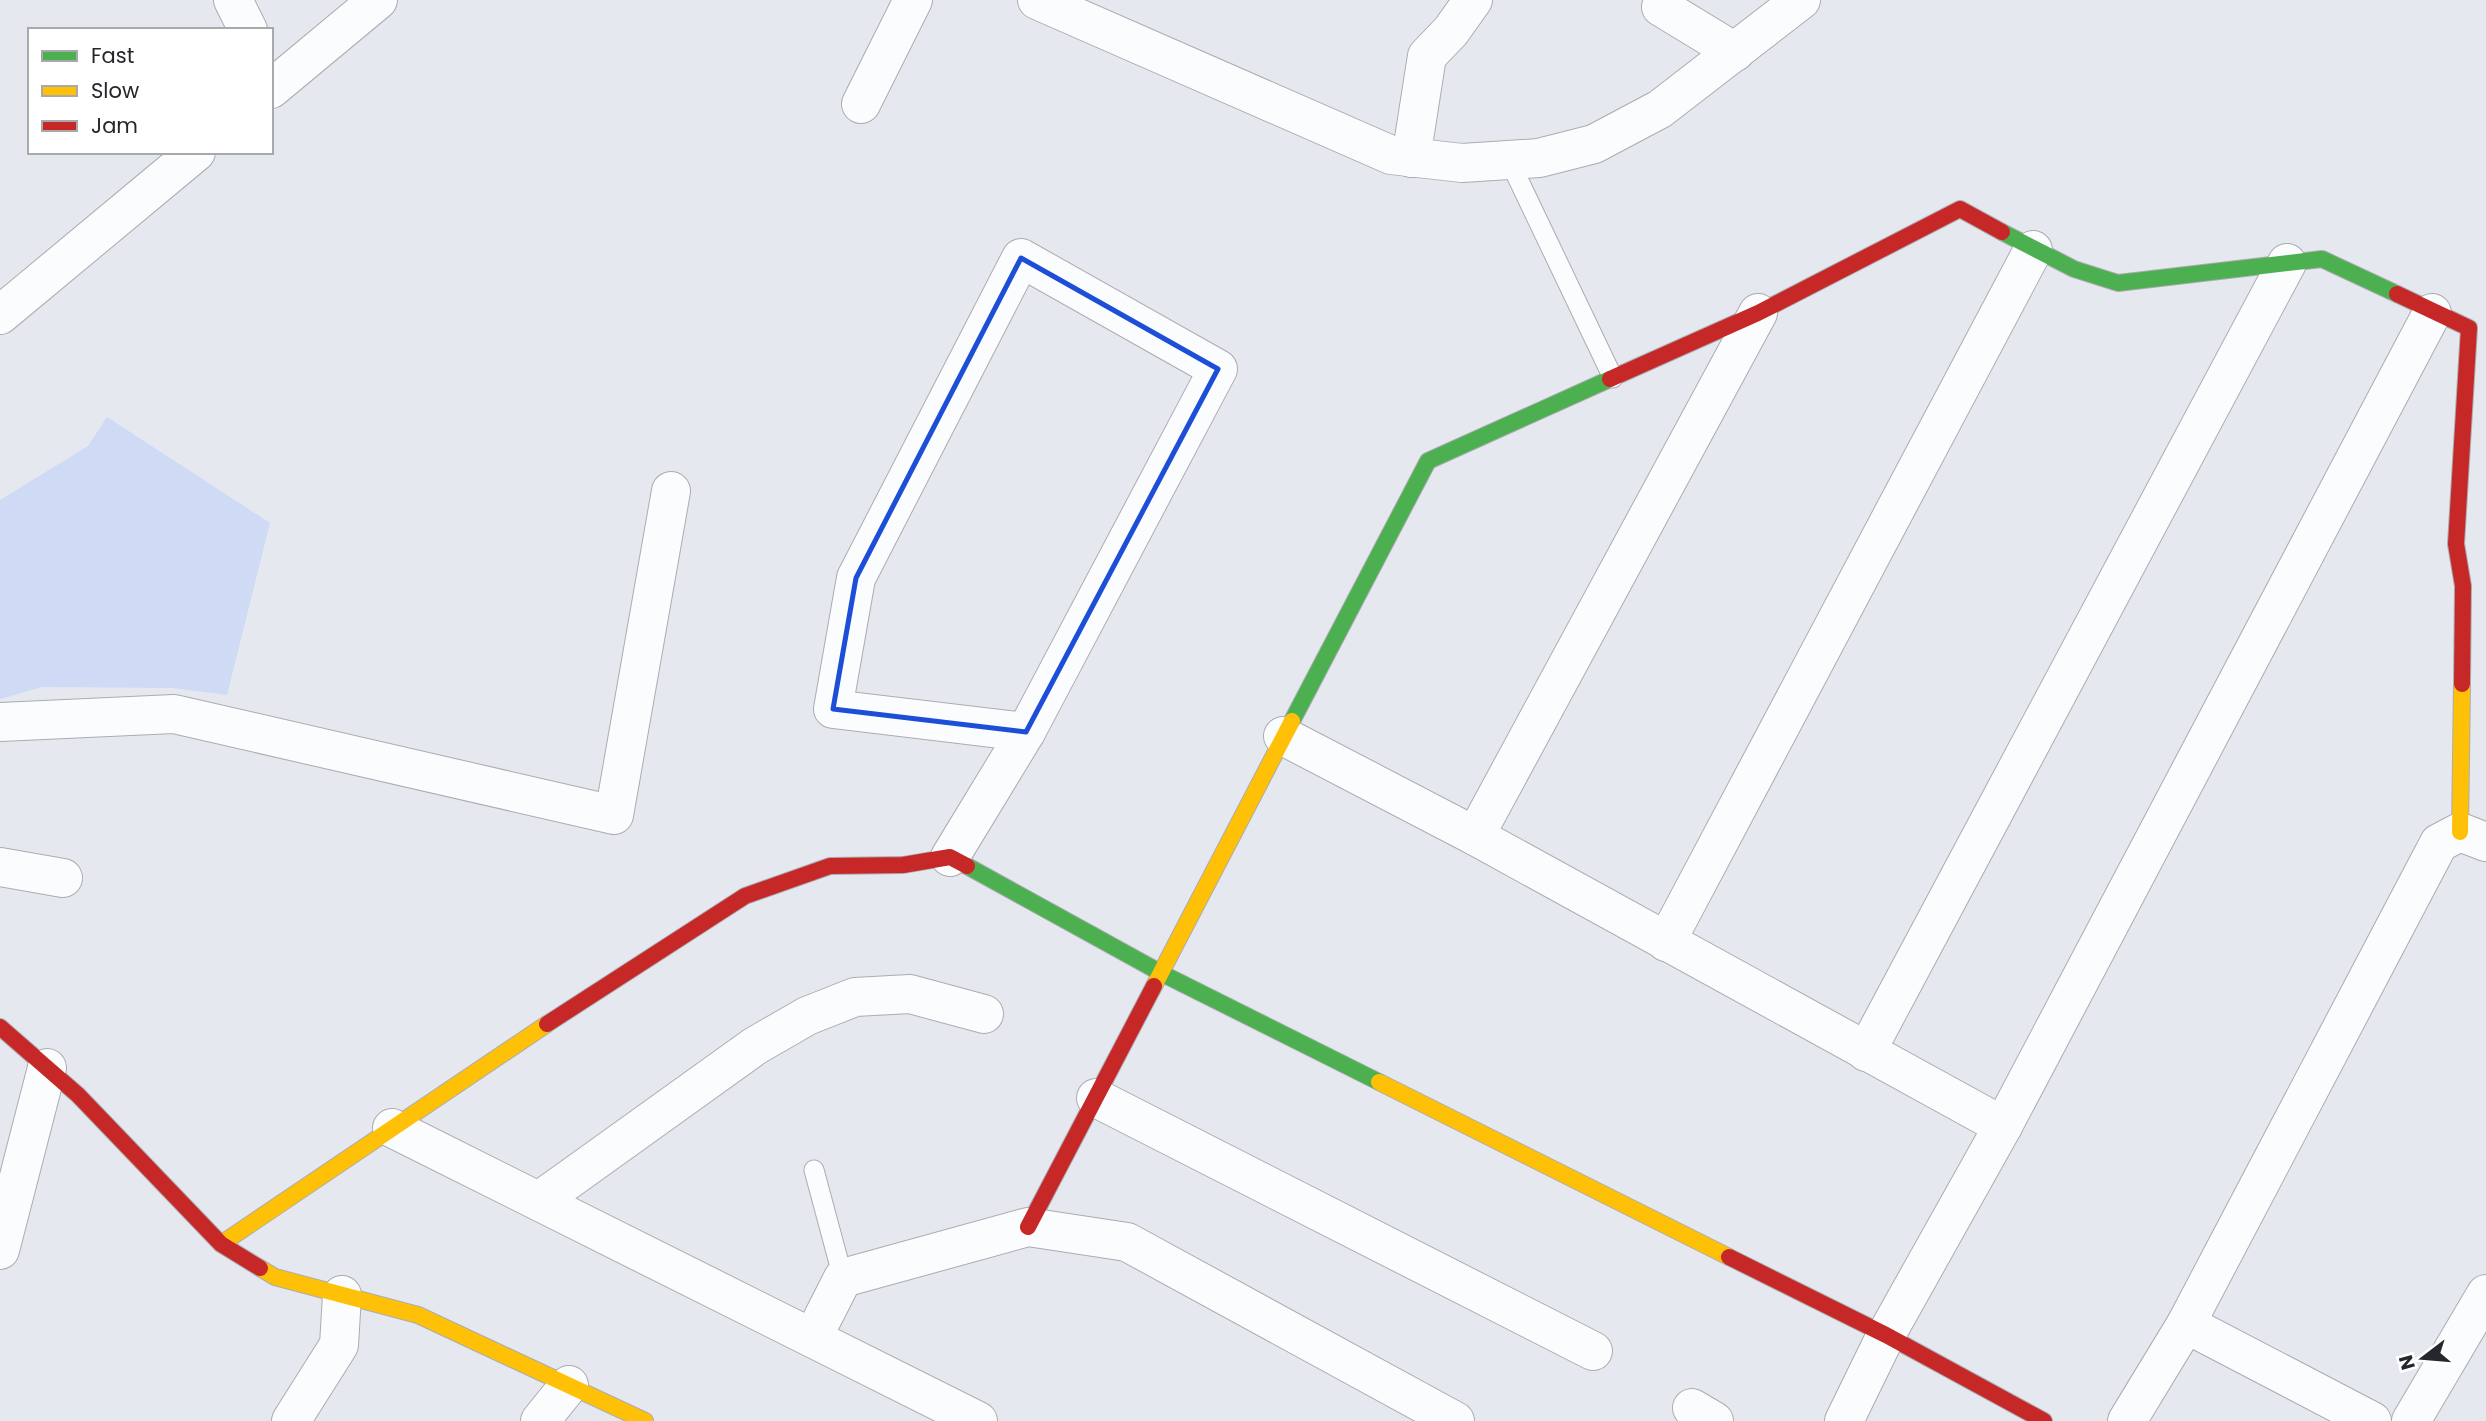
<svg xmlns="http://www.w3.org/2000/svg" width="2486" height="1421" font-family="Poppins,sans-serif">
  <rect width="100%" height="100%" fill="#e6e8ef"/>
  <path fill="#cfdaf5" d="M107 417 270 523 227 695 173 688 42 687 0 699V500L88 446Z"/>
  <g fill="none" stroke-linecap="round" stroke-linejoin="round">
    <defs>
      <g id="lane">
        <path d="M1509 160 1613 378"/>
        <path d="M814 1170 843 1278"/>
      </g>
      <g id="street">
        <path d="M233 0 248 30"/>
        <path d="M1037 0 1391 155 1462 163 1539 158 1594 144 1660 109 1801 0"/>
        <path d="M1661 7 1735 52"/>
        <path d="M271 89 378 0"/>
        <path d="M861 104 913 0"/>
        <path d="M1411 158 1427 56 1451 31 1473 0"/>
        <path d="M1021 258 1218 369 1026 732 833 709 856 578Z"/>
        <path d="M0 315 196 152"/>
        <path d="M0 722 174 714 614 815 671 491"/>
        <path d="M1283 736 1475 836 2003 1126"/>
        <path d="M1475 836 1758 313"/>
        <path d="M950 857 1026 732"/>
        <path d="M0 867 63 878"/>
        <path d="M1666 942 2033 250"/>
        <path d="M1866 1052 2287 263"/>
        <path d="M1096 1098 1593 1351"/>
        <path d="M392 1128 978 1421"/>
        <path d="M539 1201 755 1046 807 1016 855 997 910 994 984 1014"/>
        <path d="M0 1250 47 1068"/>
        <path d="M2186 1324 2372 1421"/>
        <path d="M813 1337 843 1278 1028 1227 1127 1242 1455 1421"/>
        <path d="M1692 1408 1714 1421"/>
        <path d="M291 1421 339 1345 342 1295"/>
        <path d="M540 1421 569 1385"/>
        <path d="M1844 1421 1886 1335 2003 1126 2432 313"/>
        <path d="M2127 1421 2186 1324 2439 843 2460 832 2486 842"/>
        <path d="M2411 1421 2486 1294"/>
      </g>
      <g id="fast">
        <path d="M2002 232 2074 269 2118 283 2322 259 2397 294"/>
        <path d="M1292 721 1428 461 1610 379"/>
        <path d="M967 866 1163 974 1379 1082"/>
      </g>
      <g id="slow">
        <path d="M2460 832 2462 684"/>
        <path d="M1154 986 1292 721"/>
        <path d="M1379 1082 1729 1257"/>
        <path d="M221 1244 547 1024"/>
        <path d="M260 1268 275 1277 418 1315 645 1421"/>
      </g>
      <g id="jam">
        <path d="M2397 294 2469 328 2456 544 2463 586 2462 684"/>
        <path d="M1610 379 1758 313 1960 209 2002 232"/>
        <path d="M547 1024 745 896 830 866 903 865 950 857 967 866"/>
        <path d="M0 1027 78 1095 221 1244 260 1268"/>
        <path d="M1028 1227 1154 986"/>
        <path d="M1729 1257 1886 1335 2044 1421"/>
      </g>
    </defs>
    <use href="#lane" stroke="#abacb1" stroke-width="21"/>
    <use href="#street" stroke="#abacb1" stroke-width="40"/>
    <use href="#fast" stroke="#abacb1" stroke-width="18"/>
    <use href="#slow" stroke="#abacb1" stroke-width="18"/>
    <use href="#jam" stroke="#abacb1" stroke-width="18"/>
    <use href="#lane" stroke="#fbfcfd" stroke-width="19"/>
    <use href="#street" stroke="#fbfcfd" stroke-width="38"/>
    <use href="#fast" stroke="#4caf50" stroke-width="16"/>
    <use href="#slow" stroke="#ffc107" stroke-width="16"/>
    <use href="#jam" stroke="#c62828" stroke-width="16"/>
  </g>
  <path fill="none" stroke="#1d4ed8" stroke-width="5" stroke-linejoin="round" d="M1021 258 1218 369 1026 732 833 709 856 578Z"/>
  <rect x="28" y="28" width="245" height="126" fill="#ffffff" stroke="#a8a9ab" stroke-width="2"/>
  <rect x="42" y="51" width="35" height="10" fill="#4caf50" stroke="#a8a9ab" stroke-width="2"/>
  <text x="91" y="63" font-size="21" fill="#26272c">Fast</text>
  <rect x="42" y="86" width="35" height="10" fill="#ffc107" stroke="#a8a9ab" stroke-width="2"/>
  <text x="91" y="98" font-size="21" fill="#26272c">Slow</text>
  <rect x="42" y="121" width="35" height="10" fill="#c62828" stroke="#a8a9ab" stroke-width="2"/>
  <text x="91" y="133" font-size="21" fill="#26272c">Jam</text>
  <g transform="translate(2423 1358) rotate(254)" stroke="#ffffff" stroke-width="5" paint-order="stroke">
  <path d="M0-5L12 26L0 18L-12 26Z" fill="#26272c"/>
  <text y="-10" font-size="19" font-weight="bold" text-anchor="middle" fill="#26272c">N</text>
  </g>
</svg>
